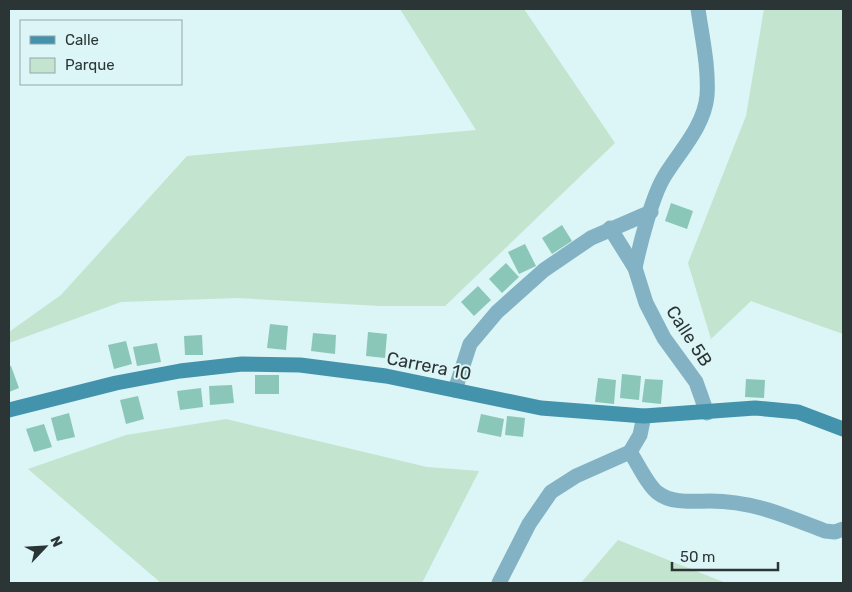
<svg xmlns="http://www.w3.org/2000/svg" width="852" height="592" font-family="Rubik,sans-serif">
  <rect width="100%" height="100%" fill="#dcf5f6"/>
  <g fill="#c3e4ce">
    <path d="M400 9H524L615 143 445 306H380L237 298 121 302 9 343V332L61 295 187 156 476 130Z"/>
    <path d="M764 9H843V334L751 301 711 339 688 263 746 116Z"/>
    <path d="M226 419 427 467 479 471 422 583H161L28 469 126 435Z"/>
    <path d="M618 540 726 583H581Z"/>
  </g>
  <g fill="#8ac7b8">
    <path d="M671 203 693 211 687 229 665 221Z"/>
    <path d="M562 225 572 241 552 254 542 238Z"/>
    <path d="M525 244 536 266 519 274 508 252Z"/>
    <path d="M506 263 519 277 502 293 489 279Z"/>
    <path d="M478 286 491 300 474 316 461 302Z"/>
    <path d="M270 324 288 326 286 350 267 348Z"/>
    <path d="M368 332 387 334 385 358 366 356Z"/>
    <path d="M313 333 336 335 335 354 311 351Z"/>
    <path d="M202 335 203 355H185L184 336Z"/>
    <path d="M126 341 132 364 114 369 108 345Z"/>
    <path d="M157 343 161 362 137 366 133 347Z"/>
    <path d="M9 366H11L19 388 9 392Z"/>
    <path d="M622 374 641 376 639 400 620 398Z"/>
    <rect x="255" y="375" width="24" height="19"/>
    <path d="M598 378 616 380 614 404 595 402Z"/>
    <path d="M645 379 663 380 661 404 642 402Z"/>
    <path d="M746 379 765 380 764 398 745 397Z"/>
    <path d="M232 385 234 403 210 405 209 386Z"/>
    <path d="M201 388 203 407 180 410 177 391Z"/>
    <path d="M138 396 144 419 126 424 120 400Z"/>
    <path d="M69 413 75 437 57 441 51 418Z"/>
    <path d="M481 414 504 419 501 437 477 432Z"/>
    <path d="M507 416 525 418 523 437 505 435Z"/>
    <path d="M44 424 52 447 34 452 26 429Z"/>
  </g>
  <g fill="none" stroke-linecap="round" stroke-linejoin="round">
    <g stroke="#82b2c3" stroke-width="15">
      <path d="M610 228 635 268 646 303 664 338 696 382 707 413"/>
      <path d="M635 268C640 244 652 197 664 177 679 152 704 127 707 96 709 68 702 37 698 9"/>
      <path d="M455 390 470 344 497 312 544 270 591 238 651 212"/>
      <path d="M630 452C637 462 648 486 658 493 672 504 694 501 710 501 753 501 786 516 825 531L835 532 843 529"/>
      <path d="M499 583 529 524 551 492 576 476 630 452 640 435 644 416"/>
    </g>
    <path stroke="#4493ac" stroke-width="15" d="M9 410 116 383 180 371 242 364 300 365 386 376 541 408 644 416 755 408 798 412 843 429"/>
  </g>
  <g text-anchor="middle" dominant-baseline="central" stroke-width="4" stroke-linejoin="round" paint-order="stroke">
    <g font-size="18" fill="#2b3535" stroke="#dcf5f6">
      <text transform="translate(689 336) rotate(57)">Calle 5B</text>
      <text transform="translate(429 366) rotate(11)">Carrera 10</text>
    </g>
  </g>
  <rect width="852" height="592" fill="none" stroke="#2b3535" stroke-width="20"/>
  <rect x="20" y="20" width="162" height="65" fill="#dcf5f6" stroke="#95a8a9"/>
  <rect x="30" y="36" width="25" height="8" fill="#4493ac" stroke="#95a8a9"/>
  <text x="65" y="45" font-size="15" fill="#2b3535">Calle</text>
  <rect x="30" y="58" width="25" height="15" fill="#c3e4ce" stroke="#95a8a9"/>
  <text x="65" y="70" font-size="15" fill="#2b3535">Parque</text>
  <g transform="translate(45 547) rotate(65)" stroke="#dcf5f6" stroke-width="4" paint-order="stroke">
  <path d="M0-4L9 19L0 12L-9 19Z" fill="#2b3535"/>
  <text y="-8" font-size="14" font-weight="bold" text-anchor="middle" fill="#2b3535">N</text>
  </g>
  <path d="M672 562v8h106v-8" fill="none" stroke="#2b3535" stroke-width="2.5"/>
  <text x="680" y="562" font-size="15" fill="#2b3535" stroke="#dcf5f6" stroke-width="4" paint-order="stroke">50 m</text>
</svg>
